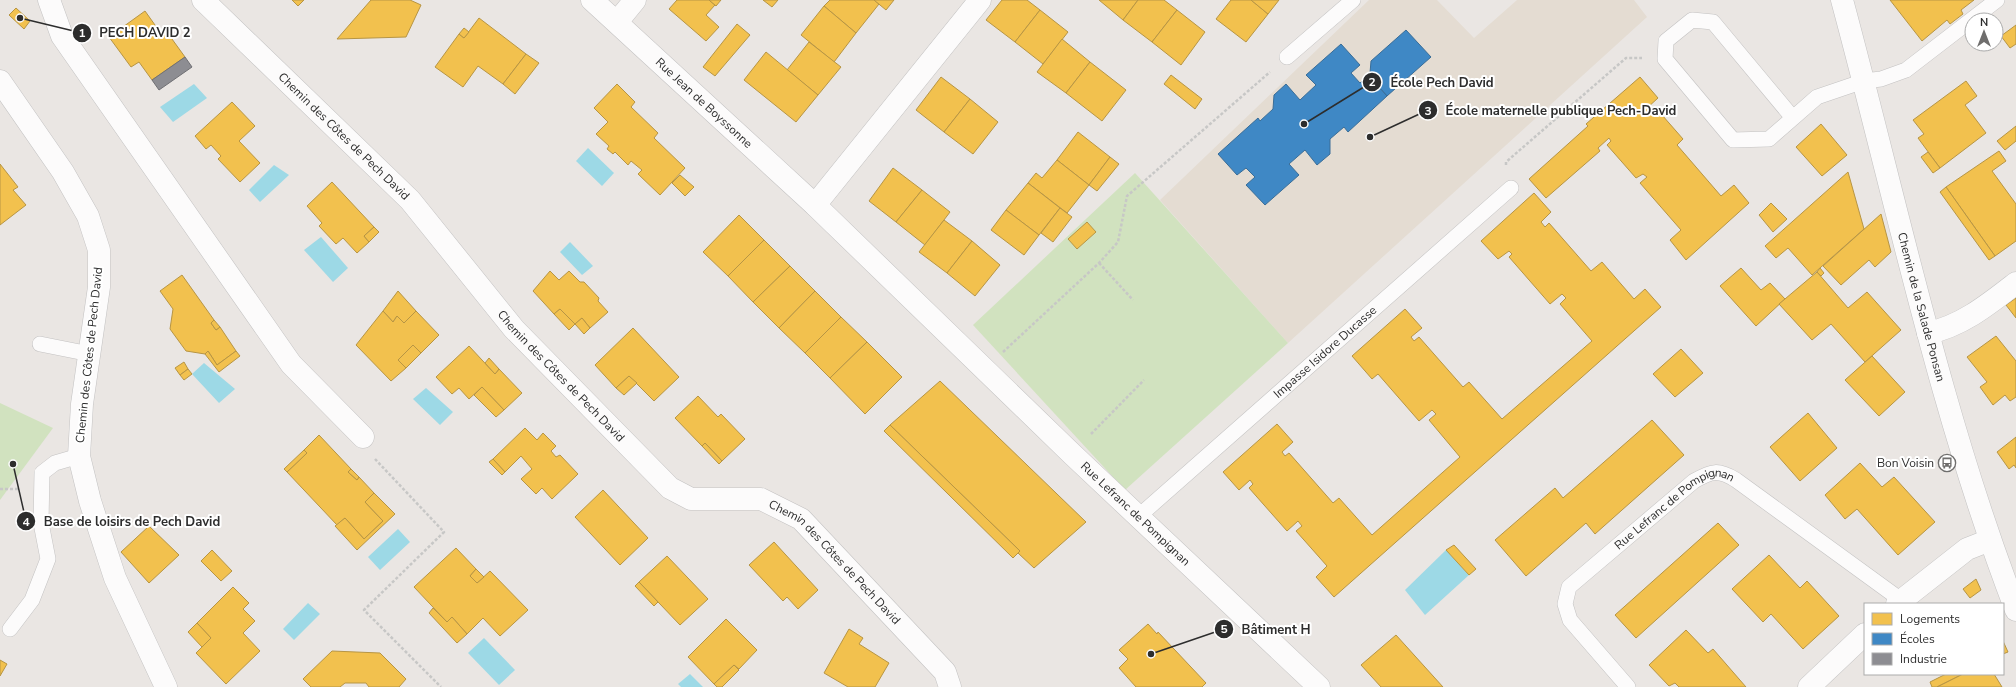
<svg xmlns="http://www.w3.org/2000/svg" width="2016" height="687" font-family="'Nunito Sans',sans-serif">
  <rect width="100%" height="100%" fill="#eae6e3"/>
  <path fill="#e4dcd2" d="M1369 0H1437L1474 38 1517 0H1634L1647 17 1288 343 1160 200Z"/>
  <g fill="#d1e2bf">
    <path d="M1135 173 1288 343 1125 490 973 325Z"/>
    <path d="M0 403 53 428 0 500Z"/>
  </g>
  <g fill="#9dd9e6">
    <path d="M194 84 207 98 173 122 160 107Z"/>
    <path d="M588 148 614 173 602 186 576 161Z"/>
    <path d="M274 165 289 175 260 202 249 190Z"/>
    <path d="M321 237 348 268 333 282 304 250Z"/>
    <path d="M570 242 593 266 582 275 560 252Z"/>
    <path d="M204 363 235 389 219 403 192 374Z"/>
    <path d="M426 388 453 412 440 425 413 399Z"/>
    <path d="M398 529 410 542 380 570 368 557Z"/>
    <path d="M1446 550 1469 575 1425 615 1405 590Z"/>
    <path d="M308 603 320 614 294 640 283 629Z"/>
    <path d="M484 638 515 670 499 685 468 653Z"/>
    <path d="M690 674 703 687H681L678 684Z"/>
  </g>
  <g fill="#f2c14e" stroke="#b79544">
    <path d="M292 0H304L298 6Z"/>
    <path d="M371 0H410L421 5 406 37 337 39Z"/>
    <path d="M677 0H709L715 5 706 15 719 27 706 41 669 9Z"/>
    <path d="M709 0H721L716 6Z"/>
    <path d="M763 0H778L772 7Z"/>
    <path d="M830 0H874L879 4 856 33 824 6Z"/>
    <path d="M874 0H894L886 10Z"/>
    <path d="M1002 0H1027L1040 10 1015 42 986 20Z"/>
    <path d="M1099 0H1138L1123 20Z"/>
    <path d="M1138 0H1164L1177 10 1152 42 1123 20Z"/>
    <path d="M1231 0H1251L1268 14 1246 42 1216 19Z"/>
    <path d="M1251 0H1279L1268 14Z"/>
    <path d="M1890 0H1974L1961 10 1963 14 1950 24 1947 20 1922 41Z"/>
    <path d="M824 6 856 33 834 62 801 35Z"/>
    <path d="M16 8 30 21 24 29 9 15Z"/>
    <path d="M1040 10 1068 32 1043 64 1015 42Z"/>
    <path d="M1177 10 1205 32 1181 65 1152 42Z"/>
    <path d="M145 11 160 32 164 28 185 57 152 80 139 62 131 67 109 37Z"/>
    <path d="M479 18 526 54 503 84 478 66 463 87 435 67 459 34 464 38Z"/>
    <path d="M737 24 750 35 715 76 703 67Z"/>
    <path d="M2016 25V44L2010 48 2001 36Z"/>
    <path d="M464 28 469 32 464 38 459 34Z"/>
    <path d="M1062 39 1090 62 1066 93 1037 72Z"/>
    <path d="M809 42 841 67 818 95 787 70Z"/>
    <path d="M766 52 818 95 796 122 744 80Z"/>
    <path d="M526 54 539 63 515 94 503 84Z"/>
    <path d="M1090 62 1126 90 1102 121 1066 93Z"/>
    <path d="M1171 75 1202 99 1195 109 1164 84Z"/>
    <path d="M941 77 970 99 944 132 916 110Z"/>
    <path d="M1640 77 1658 98 1647 108 1650 112 1655 107 1683 139 1677 145 1721 196 1734 185 1749 203 1686 260 1670 240 1681 230 1640 183 1647 177 1643 174 1636 178 1607 145 1611 141 1609 138 1598 148 1600 151 1546 198 1529 179 1588 126 1586 124Z"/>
    <path d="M1966 81 1977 96 1965 105 1986 133 1940 168 1918 138 1924 134 1913 120Z"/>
    <path d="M617 84 635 102 631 107 658 133 654 138 685 168 660 195 638 174 642 170 631 161 628 165 615 152 613 154 607 149 609 146 596 134 608 122 594 108Z"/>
    <path d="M970 99 998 122 973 154 944 132Z"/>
    <path d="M232 102 255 126 239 141 260 163 240 182 218 159 221 156 211 145 206 149 195 136Z"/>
    <path d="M1821 124 1847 155 1822 176 1796 147Z"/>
    <path d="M2016 126V141L2005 150 1997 141Z"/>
    <path d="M1078 132 1110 157 1089 185 1057 160Z"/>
    <path d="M1999 151 2006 161 1992 171 2016 204V241L1995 256 1946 187Z"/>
    <path d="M1928 152 1940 168 1933 173 1921 157Z"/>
    <path d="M1110 157 1119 164 1097 191 1089 185Z"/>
    <path d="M1057 160 1089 185 1067 213 1028 183 1036 173 1042 178Z"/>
    <path d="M0 164 18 187 13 190 26 205 0 225Z"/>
    <path d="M893 168 922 190 896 222 869 201Z"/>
    <path d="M1848 172 1864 229 1812 275 1788 248 1776 258 1765 246Z"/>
    <path d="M680 175 694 187 685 196 672 183Z"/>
    <path d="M332 182 374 227 364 236 369 242 357 253 343 238 336 244 319 226 322 223 307 206Z"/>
    <path d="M1028 183 1060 208 1039 235 1006 210Z"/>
    <path d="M1946 187 1995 256 1989 260 1940 192Z"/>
    <path d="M922 190 950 212 925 245 896 222Z"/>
    <path d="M1534 193 1551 212 1541 222 1545 227 1549 223 1591 271 1602 262 1634 299 1645 289 1661 307 1334 597 1316 577 1327 566 1296 531 1302 526 1298 521 1287 531 1249 488 1253 484 1250 480 1239 490 1223 472 1277 424 1293 442 1282 452 1285 456 1289 453 1333 503 1339 498 1372 535 1460 457 1429 420 1436 414 1432 410 1419 421 1378 374 1372 379 1352 356 1405 309 1422 328 1411 337 1414 341 1419 337 1463 387 1469 382 1502 419 1592 341 1560 304 1566 298 1562 294 1550 304 1509 257 1512 254 1509 251 1498 259 1481 241Z"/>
    <path d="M1771 203 1787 219 1773 232 1759 215Z"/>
    <path d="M1060 208 1072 217 1053 242 1041 233Z"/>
    <path d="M1006 210 1039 235 1024 255 991 230Z"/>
    <path d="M1881 214 1891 252 1875 267 1869 260 1841 285 1823 266Z"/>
    <path d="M739 215 764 240 728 276 703 252Z"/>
    <path d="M944 220 972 241 947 273 919 252Z"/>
    <path d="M1087 222 1096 232 1077 249 1068 239Z"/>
    <path d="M374 227 379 232 369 242 364 236Z"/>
    <path d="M764 240 790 266 753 302 728 276Z"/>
    <path d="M972 241 1000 265 975 296 947 273Z"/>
    <path d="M790 266 815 291 779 328 753 302Z"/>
    <path d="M1741 268 1761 290 1770 283 1785 299 1756 326 1720 286Z"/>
    <path d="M1820 268 1824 273 1821 276 1817 272Z"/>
    <path d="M550 271 559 280 569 271 580 282H584L599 298 598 301 608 312 590 328 582 318 575 324 560 309 554 314 533 291Z"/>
    <path d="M1817 272 1848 308 1867 292 1901 330 1865 362 1831 324 1812 340 1779 304Z"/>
    <path d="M182 275 214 320 211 323 216 330 220 327 236 351 217 365 208 351 205 354 186 351 170 329 173 309 160 291Z"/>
    <path d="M398 291 416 311 404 323 397 316 393 322 383 311Z"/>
    <path d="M815 291 841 317 805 353 779 328Z"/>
    <path d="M2016 298V318L2006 305Z"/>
    <path d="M560 309 575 324 569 330 554 314Z"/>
    <path d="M383 311 393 322 397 316 404 323 416 311 439 335 421 353 413 345 398 360 406 368 391 381 356 345Z"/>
    <path d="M841 317 867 342 830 378 805 353Z"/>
    <path d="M582 318 590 328 584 334 575 324Z"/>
    <path d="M214 320 220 327 216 330 211 323Z"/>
    <path d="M633 328 679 377 654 401 629 376 616 388 595 365Z"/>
    <path d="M1996 336 2016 361V397L2010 401 2005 395 1993 405 1980 387 1987 382 1967 357Z"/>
    <path d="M867 342 902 377 865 414 830 378Z"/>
    <path d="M413 345 421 353 406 368 398 360Z"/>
    <path d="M469 346 495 374 499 369 522 393 504 410 482 387 469 399 459 388 452 394 436 377Z"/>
    <path d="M1681 349 1703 373 1675 397 1653 374Z"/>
    <path d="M208 351 217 365 236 351 240 356 219 372 205 354Z"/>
    <path d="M1872 356 1905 392 1879 416 1845 380Z"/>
    <path d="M489 358 499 369 495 374 485 363Z"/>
    <path d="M184 362 188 369 180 375 175 368Z"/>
    <path d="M188 369 192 374 184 380 180 375Z"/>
    <path d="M629 376 637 383 624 395 616 388Z"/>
    <path d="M940 381 1086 522 1034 568 1018 553 1020 551 890 425Z"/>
    <path d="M482 387 504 410 496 417 474 395Z"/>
    <path d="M698 396 718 417 721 414 745 439 722 461 705 443 702 446 675 418Z"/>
    <path d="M1808 413 1837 448 1800 481 1770 447Z"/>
    <path d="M1652 420 1684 455 1595 534 1586 523 1526 576 1495 540 1555 488 1563 498Z"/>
    <path d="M890 425 1020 551 1013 558 884 431Z"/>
    <path d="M525 428 537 440 543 433 556 446 551 451 556 457 560 455 578 474 552 499 542 488 536 494 521 479 532 469 521 456 505 472 493 459Z"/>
    <path d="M319 435 351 469 348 472 357 480 359 477 374 493 365 502 383 521 364 539 345 518 337 525 287 472 307 453 304 450Z"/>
    <path d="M2016 437V468L2014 465 2009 469 1997 452Z"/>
    <path d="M705 443 722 461 719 464 702 446Z"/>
    <path d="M304 450 307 453 287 472 284 469Z"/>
    <path d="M493 459 505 472 502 475 489 462Z"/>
    <path d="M1860 463 1882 487 1894 477 1935 522 1898 555 1857 509 1845 519 1825 495Z"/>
    <path d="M351 469 359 477 357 480 348 472Z"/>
    <path d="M603 490 648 538 620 565 575 517Z"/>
    <path d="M374 493 395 514 357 550 335 526 345 518 364 539 383 521 365 502Z"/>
    <path d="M1718 523 1739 545 1636 638 1615 615Z"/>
    <path d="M149 526 179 555 149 583 121 552Z"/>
    <path d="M774 542 818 590 798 609 787 597 783 601 749 565Z"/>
    <path d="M1454 545 1476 569 1469 575 1446 550Z"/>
    <path d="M456 548 476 569 470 576 477 583 490 571 528 610 500 636 483 618 467 634 452 617 447 622 414 587Z"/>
    <path d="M212 550 232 571 221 581 201 561Z"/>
    <path d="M1769 555 1800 588 1807 581 1839 616 1803 649 1771 614 1763 622 1732 589Z"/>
    <path d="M667 556 708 599 680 625 639 582Z"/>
    <path d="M476 569 484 577 477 583 470 576Z"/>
    <path d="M1976 579 1981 590 1970 598 1963 589Z"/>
    <path d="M639 582 658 602 654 606 635 586Z"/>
    <path d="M233 587 249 603 243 609 255 621 243 633 260 651 226 684 196 653 211 638 197 623Z"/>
    <path d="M433 608 447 622 452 617 467 634 457 643 429 613Z"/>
    <path d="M726 619 757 650 739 669 734 665 714 684 688 657Z"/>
    <path d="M197 623 211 638 202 647 188 632Z"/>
    <path d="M1148 624 1157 634 1158 632 1206 683 1202 687H1136L1119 668 1128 659 1119 650Z"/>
    <path d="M849 629 863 638 859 644 889 663 875 687H848L824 673Z"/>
    <path d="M1686 630 1708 653 1713 649 1746 687H1679L1675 683 1669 686 1649 665Z"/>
    <path d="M1396 635 1443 687H1381L1361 665Z"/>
    <path d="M2003 641 2008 652 2003 654Z"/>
    <path d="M332 651 380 653 406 679 399 687H369L366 683H345L340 687H311L303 679Z"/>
    <path d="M0 660 7 664 0 676Z"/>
    <path d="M734 665 739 670 722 687H717L714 684Z"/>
    <path d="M1946 674H1963L1937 687H1932L1930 682Z"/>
    <path d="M1963 674H1994L2002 687H1937Z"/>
  </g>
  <g fill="#3f88c5" stroke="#3a6d97">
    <path d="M1406 30 1431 57 1387 96 1368 75 1370 73 1371 61Z"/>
    <path d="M1341 44 1360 65 1351 73 1360 83 1368 75 1387 96 1348 132 1344 127 1330 139V154L1317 165 1305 150 1289 164 1299 175 1265 205 1246 185 1255 177 1246 168 1237 175 1218 154 1258 118 1260 121 1273 109 1274 95 1286 84 1300 100 1316 85 1306 75Z"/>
  </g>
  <path fill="#8d8d92" stroke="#707074" d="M185 57 192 67 159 90 152 80Z"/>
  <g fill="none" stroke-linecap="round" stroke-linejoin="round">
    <defs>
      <g id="service">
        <path d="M1287 57 1353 0"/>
        <path d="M1793 118 1713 22 1692 20 1666 41 1665 59 1733 140 1769 139 1817 97 1864 81 1881 79 1906 70 1997 0"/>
        <path d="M40 344 90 354"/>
        <path id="s1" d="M1139 516 1511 188"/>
        <path d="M10 629 32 600 48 559 41 523 42 473 55 463 79 456"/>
        <path id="s2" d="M1628 687 1570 620 1565 604 1569 587 1694 481C1712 471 1718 469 1736 480L1901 600"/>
      </g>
      <g id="minor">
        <path d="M49 0 62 36 291 364 363 437"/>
        <path id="s3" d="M203 0 410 200 514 329 670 488 691 499H761L801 519 945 672 950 687"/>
        <path id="s4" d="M592 0 815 205 1072 454 1319 687"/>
        <path d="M617 22 635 0"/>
        <path d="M0 81 63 172 88 216 99 250V287L82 404 79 456 90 501 115 578 166 687"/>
        <path d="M815 205 980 0"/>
        <path d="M1928 333C1962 326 1989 304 2016 283"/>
        <path d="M1897 604 1967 549 1990 540"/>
        <path d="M1809 687 1865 634"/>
      </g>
      <g id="tertiary">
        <path id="s5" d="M1842 0C1897 204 1940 413 2016 610"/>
      </g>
    </defs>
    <use href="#service" stroke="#c3c2c2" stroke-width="16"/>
    <use href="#minor" stroke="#c3c2c2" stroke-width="23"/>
    <use href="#tertiary" stroke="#c3c2c2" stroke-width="23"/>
    <g stroke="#c7c7c6" stroke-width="2.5" stroke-dasharray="3 2" stroke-linecap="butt">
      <path d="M1506 165V162L1626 58H1642"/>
      <path d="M1099 263 1133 300"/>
      <path d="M1003 352 1099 263 1118 242 1127 196 1270 72"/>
      <path d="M1091 434 1144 380"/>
      <path d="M375 459 444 532 364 610 441 687"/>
      <path d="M0 489H19"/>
    </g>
    <use href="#service" stroke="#fcfbfb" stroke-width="15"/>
    <use href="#minor" stroke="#fcfbfb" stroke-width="22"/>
    <use href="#tertiary" stroke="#fcfbfb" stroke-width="22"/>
  </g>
  <defs>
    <symbol id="bus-ring" viewBox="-11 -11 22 22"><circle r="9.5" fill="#fff" stroke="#6f6e6d" stroke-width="1.5"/><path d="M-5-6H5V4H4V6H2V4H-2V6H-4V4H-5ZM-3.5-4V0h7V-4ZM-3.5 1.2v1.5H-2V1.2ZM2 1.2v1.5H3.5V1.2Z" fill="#6f6e6d"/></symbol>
  </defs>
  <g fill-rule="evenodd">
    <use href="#bus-ring" x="1937" y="453" width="20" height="20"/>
  </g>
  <g text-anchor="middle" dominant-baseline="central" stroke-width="4" stroke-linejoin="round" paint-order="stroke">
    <g font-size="12" fill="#2d2d2d" stroke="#fff">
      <text stroke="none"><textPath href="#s4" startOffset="152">Rue Jean de Boyssonne</textPath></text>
      <text stroke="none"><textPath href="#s3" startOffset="196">Chemin des Côtes de Pech David</textPath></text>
      <text stroke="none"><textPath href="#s5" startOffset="317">Chemin de la Salade Ponsan</textPath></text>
      <text stroke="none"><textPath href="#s1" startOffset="248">Impasse Isidore Ducasse</textPath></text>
      <text transform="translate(89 355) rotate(-84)">Chemin des Côtes de Pech David</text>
      <text stroke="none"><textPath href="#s3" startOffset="520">Chemin des Côtes de Pech David</textPath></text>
      <text stroke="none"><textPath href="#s4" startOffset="748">Rue Lefranc de Pompignan</textPath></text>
      <text stroke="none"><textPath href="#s2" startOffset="257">Rue Lefranc de Pompignan</textPath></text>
      <text stroke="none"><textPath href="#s3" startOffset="868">Chemin des Côtes de Pech David</textPath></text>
    </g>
    <g font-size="12" fill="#2d2d2d" stroke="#fff" text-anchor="end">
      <text x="1934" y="463">Bon Voisin</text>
    </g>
  </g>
  <path fill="none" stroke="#2d2d2d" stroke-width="1.5" d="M20 18L82 33M1304 124L1372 82M1370 137L1428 110M13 464L26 521M1151 654L1224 629"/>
  <g fill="#2d2d2d" stroke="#fff" stroke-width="1.5">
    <circle cx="20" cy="18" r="4"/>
    <circle cx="1304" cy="124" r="4"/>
    <circle cx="1370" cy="137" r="4"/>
    <circle cx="13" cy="464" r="4"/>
    <circle cx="1151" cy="654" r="4"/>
    <circle cx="82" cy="33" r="10"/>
    <circle cx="1372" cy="82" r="10"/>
    <circle cx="1428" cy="110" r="10"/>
    <circle cx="26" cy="521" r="10"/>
    <circle cx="1224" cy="629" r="10"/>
  </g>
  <g font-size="12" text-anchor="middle" font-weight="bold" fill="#fff">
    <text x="82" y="37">1</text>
    <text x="1372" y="86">2</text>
    <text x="1428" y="115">3</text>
    <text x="26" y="526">4</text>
    <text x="1224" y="633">5</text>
  </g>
  <g font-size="13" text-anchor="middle" font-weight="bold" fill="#2d2d2d" stroke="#fff" stroke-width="4" stroke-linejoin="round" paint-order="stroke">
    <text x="145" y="37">PECH DAVID 2</text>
    <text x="1442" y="87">École Pech David</text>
    <text x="1561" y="115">École maternelle publique Pech-David</text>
    <text x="132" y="526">Base de loisirs de Pech David</text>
    <text x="1276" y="634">Bâtiment H</text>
  </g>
  <rect x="1864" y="603" width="140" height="72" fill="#ffffff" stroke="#ababab"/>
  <rect x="1872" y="613" width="20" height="12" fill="#f2c14e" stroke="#ababab"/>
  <text x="1900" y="623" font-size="12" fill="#2d2d2d">Logements</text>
  <rect x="1872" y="633" width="20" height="12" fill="#3f88c5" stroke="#ababab"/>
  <text x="1900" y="643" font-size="12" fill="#2d2d2d">Écoles</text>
  <rect x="1872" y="653" width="20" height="12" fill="#8d8d92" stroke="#ababab"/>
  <text x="1900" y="663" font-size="12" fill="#2d2d2d">Industrie</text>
  <g transform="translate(1984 32)"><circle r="19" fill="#ffffff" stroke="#ababab"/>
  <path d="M0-3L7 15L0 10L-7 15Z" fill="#6f6e6d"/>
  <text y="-6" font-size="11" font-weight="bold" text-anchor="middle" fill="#2d2d2d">N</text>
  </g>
</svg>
